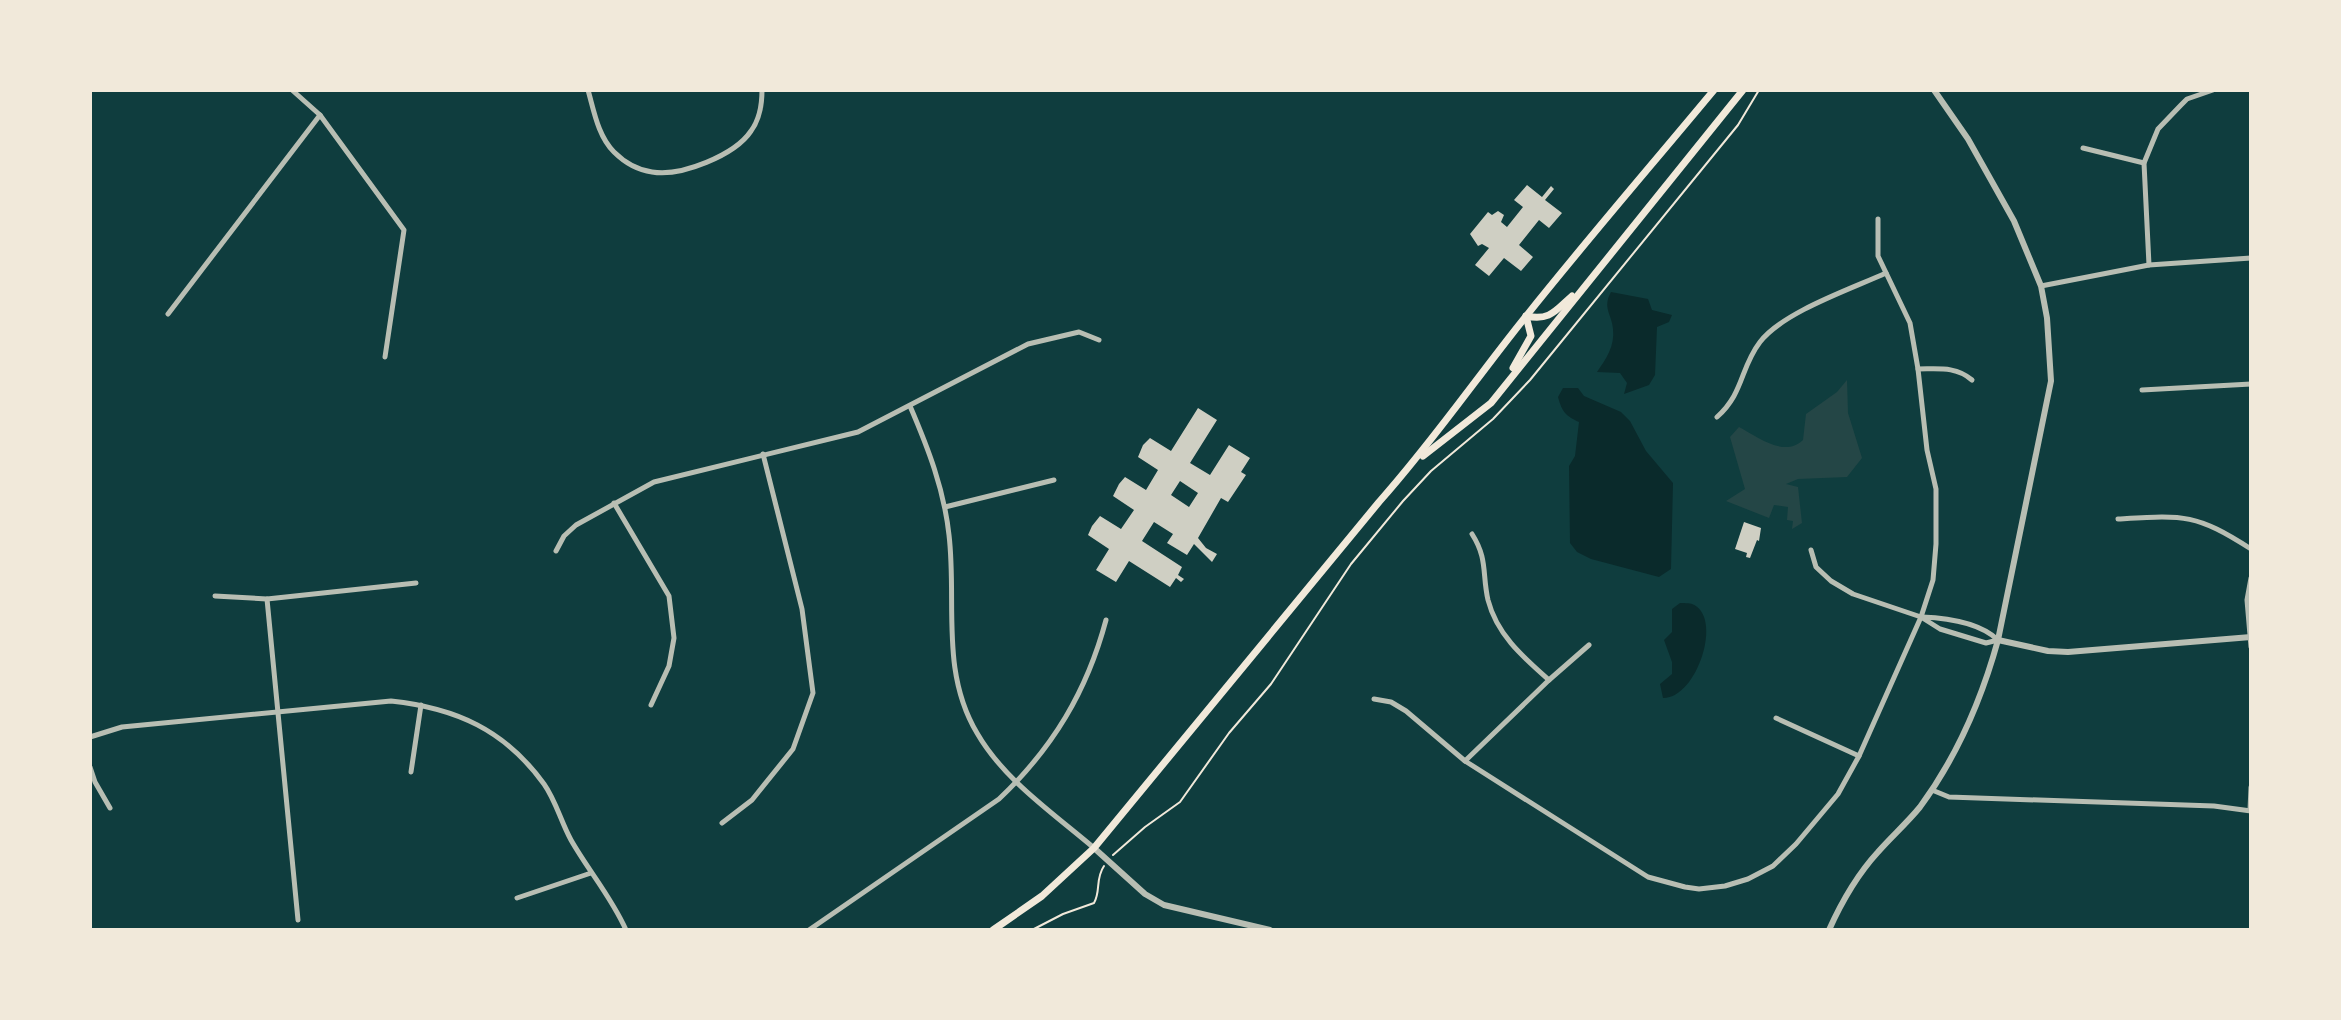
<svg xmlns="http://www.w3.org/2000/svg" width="2341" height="1020" font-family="'Roboto Condensed',sans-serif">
  <rect width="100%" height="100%" fill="#0f3d3e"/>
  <path fill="#244646" d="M1847 380 1848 413 1862 458 1847 477 1798 479 1786 484 1798 487 1802 523 1792 529 1793 521 1787 520 1788 507 1774 505 1769 518 1726 501 1745 489 1730 437 1739 427C1758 437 1784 458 1803 440L1806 414 1837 392Z"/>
  <g fill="#0a2a2b">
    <path d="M1611 292 1648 299 1652 310 1672 315 1669 322 1657 327 1655 375 1649 385 1624 394 1627 383 1620 373 1597 372C1606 359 1615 346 1613 329 1612 314 1602 308 1611 292Z"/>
    <path d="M1563 388H1578L1584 396 1621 412 1630 421 1646 451 1673 483 1671 569 1659 577 1591 559 1577 552 1570 543 1569 466 1575 456 1579 422C1566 416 1562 412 1558 397Z"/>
    <path d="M1680 603C1681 603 1691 603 1692 604 1724 616 1697 699 1663 698L1660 684 1672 674V662L1664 640 1672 632V609Z"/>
  </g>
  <g fill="#cfcfc3" fill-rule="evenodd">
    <path d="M1527 185 1542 197 1551 186 1554 189 1545 200 1562 213 1549 228 1539 220 1519 245 1533 257 1521 271 1504 258 1489 276 1475 265 1489 248 1482 244 1478 246 1470 234 1488 212 1492 215 1498 211 1504 215 1501 222 1507 227 1523 207 1514 200Z"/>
    <path d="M1198 408 1217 420 1190 463 1210 475 1229 445 1250 458 1241 472 1246 475 1228 502 1221 498 1198 538 1206 548 1217 554 1212 562 1194 544 1187 555 1167 543 1173 534 1154 522 1142 541 1182 567 1178 575 1184 579 1181 582 1176 578 1170 587 1129 561 1116 582 1096 570 1109 549 1088 535 1092 526 1100 516 1121 529 1134 510 1113 496 1119 484 1125 477 1146 490 1158 470 1138 457 1143 445 1150 438 1171 451ZM1180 481 1198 493 1189 507 1171 495Z"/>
    <path d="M1744 522 1761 528 1759 541 1757 540 1750 558 1746 557 1747 553 1735 549Z"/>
  </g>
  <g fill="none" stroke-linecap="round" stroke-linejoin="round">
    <g stroke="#f1e9da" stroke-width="2">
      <path d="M1113 855 1145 827 1180 802 1229 733 1271 684 1351 564 1403 501 1431 471 1493 419 1530 380 1738 125 1759 90"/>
      <path d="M1032 930 1063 914 1094 903C1101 891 1095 879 1104 866"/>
    </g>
    <g stroke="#b8beb3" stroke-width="5">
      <path d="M292 90 320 115 404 230 385 357"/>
      <path d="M588 90C594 111 598 136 614 152 624 162 638 170 652 172 681 177 735 155 751 131 760 119 762 105 762 90"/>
      <path d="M2083 148 2144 163"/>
      <path d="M2149 265 2144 163 2158 129 2181 105 2187 99 2213 90"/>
      <path d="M2041 286 2149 265 2251 258"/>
      <path d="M168 314 320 115"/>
      <path d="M1918 369C1938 369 1956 366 1972 380"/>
      <path d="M2142 390 2251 384"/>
      <path d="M910 406C928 448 944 489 949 535 957 602 940 671 977 733 1004 780 1053 813 1094 848"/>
      <path d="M1717 417C1744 393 1740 368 1760 342 1783 312 1851 289 1886 273"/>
      <path d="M614 503 669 596 674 638 669 666 651 705"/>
      <path d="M945 507 1054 480"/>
      <path d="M2118 519C2183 515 2195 513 2251 549"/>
      <path d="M1472 534C1488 559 1482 574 1488 600 1497 635 1523 657 1549 680"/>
      <path d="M1811 550 1816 567 1831 581 1853 594 1921 617 1940 629 1986 643 1998 640"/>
      <path d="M556 551 564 536 576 525 654 482 858 432 1028 344 1079 332 1099 340"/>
      <path d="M2251 578 2247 600 2251 647"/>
      <path d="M215 596 267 599 416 583"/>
      <path d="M267 599 298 920"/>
      <path d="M1922 617C1947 618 1979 622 1998 640"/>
      <path d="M1374 699 1391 702 1406 711 1465 761 1648 877 1685 887 1699 889 1725 886 1748 879 1773 866 1796 844 1838 794 1859 756 1921 617 1933 580 1936 544V489L1927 450 1918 369 1910 323 1878 256V219"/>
      <path d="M1776 718 1859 756"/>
      <path d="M90 737 122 727 391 701C456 708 505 730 544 784 556 801 561 822 571 840 588 870 612 898 626 930"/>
      <path d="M1465 761 1549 680 1589 645"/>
      <path d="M90 767 95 782 110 808"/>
      <path d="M411 772 421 705"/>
      <path d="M1932 790 1949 797 2214 806 2251 811"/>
      <path d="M2250 810 2251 787"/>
      <path d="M722 823 752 800 793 749 813 693 802 609 763 454"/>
      <path d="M517 898 591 873"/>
      <path d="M809 930 999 799C1053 748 1087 691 1106 620"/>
    </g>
    <g stroke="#b8beb3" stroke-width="6">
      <path d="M1998 640 2048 651 2068 652 2251 637"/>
      <path d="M1094 848 1145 894 1164 905 1270 930"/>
      <path d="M1829 930C1842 901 1856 876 1878 852 1891 837 1907 823 1920 807 1956 758 1982 698 1998 640L2051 381 2047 318 2041 286 2014 221 1968 139 1934 90"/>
    </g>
    <g stroke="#f1e9da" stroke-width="7">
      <path d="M1526 316C1550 321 1555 311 1572 296"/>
      <path d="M1513 368 1531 336 1526 316"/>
      <path d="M1423 456 1491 403 1743 90"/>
      <path d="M993 930 1042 896 1094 848 1379 502C1431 444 1475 380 1523 320 1585 242 1650 167 1714 90"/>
    </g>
  </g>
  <rect width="2341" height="1020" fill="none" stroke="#f1e9da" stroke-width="184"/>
</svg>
